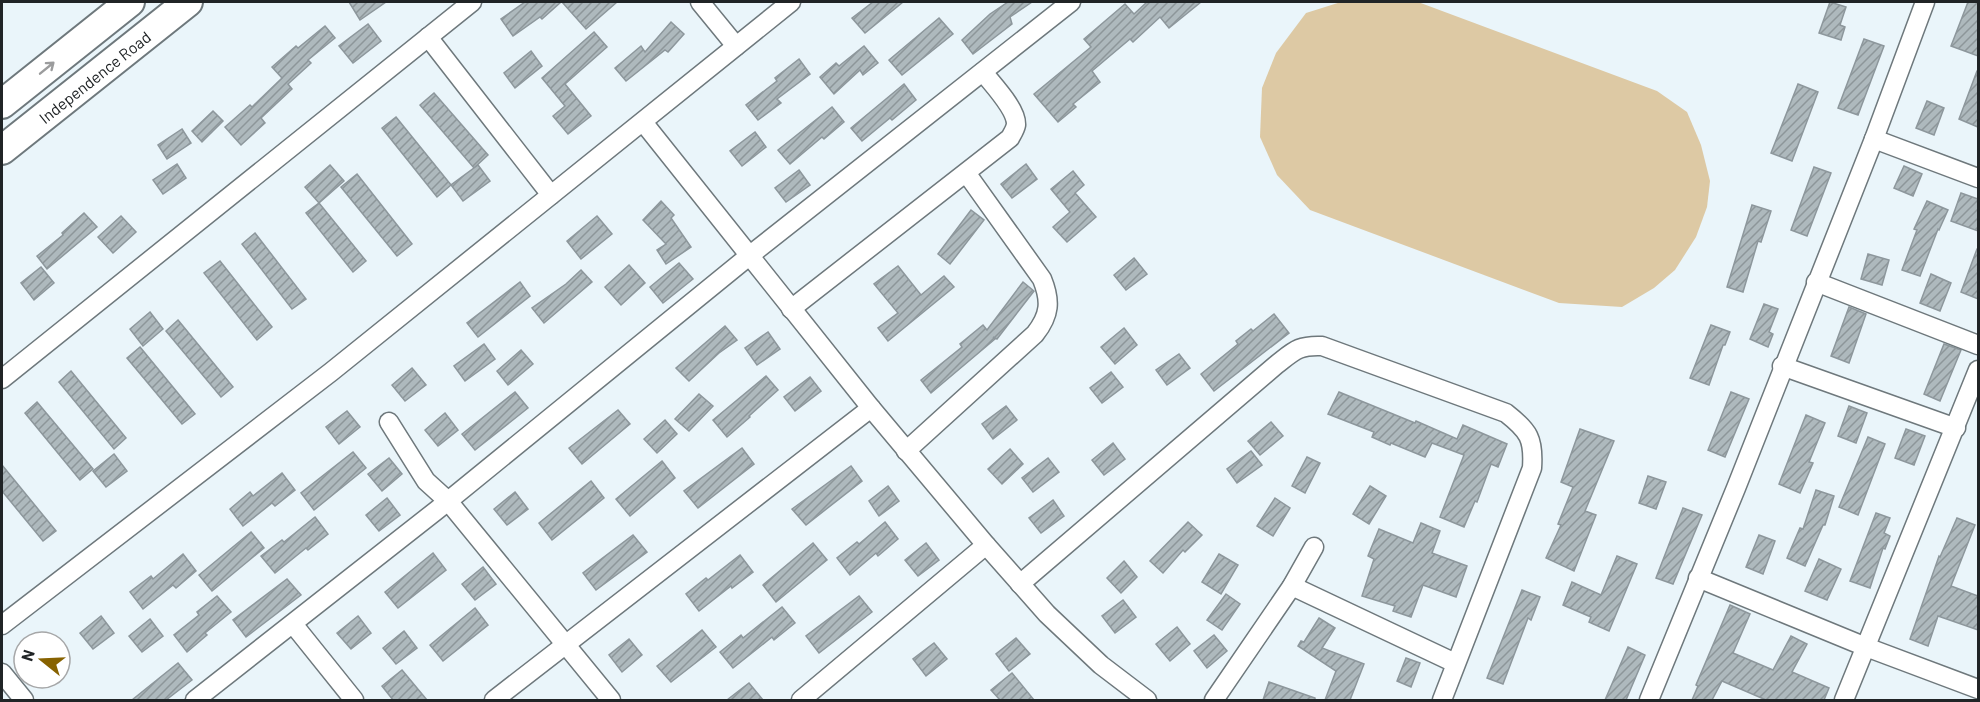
<svg xmlns="http://www.w3.org/2000/svg" width="1980" height="702" font-family="Barlow,sans-serif">
  <defs>
    <pattern id="building-hatch" width="6" height="6" patternUnits="userSpaceOnUse" patternTransform="scale(1.5)"><rect width="6" height="6" fill="#aeb9bd"/><path d="M-1 1l2-2M0 6l6-6M5 7l2-2" fill="none" stroke="#8d9699"/></pattern>
  </defs>
  <rect width="100%" height="100%" fill="#eaf5fa"/>
  <path fill="#ddc9a4" d="M1341 2H1418L1657 91 1687 112 1701 145 1710 181 1707 207 1696 237 1675 270 1654 288 1622 307 1559 303 1310 210 1277 175 1260 137 1262 88 1276 53 1306 13Z"/>
  <g fill="url(#building-hatch)" stroke="#8d979c" stroke-width="1.5">
    <path d="M349 2H386L360 20Z"/>
    <path d="M525 2H561L542 19 540 17 513 36 501 19Z"/>
    <path d="M562 2H617L586 29Z"/>
    <path d="M873 2H903L865 33 852 18Z"/>
    <path d="M1008 2H1032L1010 17 1012 24 973 54 962 40 990 14Z"/>
    <path d="M1147 2H1201L1169 28 1160 17 1133 42 1130 39 1092 71 1100 82 1073 104 1076 107 1058 122 1034 94 1091 47 1084 39 1125 4 1134 14Z"/>
    <path d="M1830 2 1846 7 1840 25 1845 27 1841 40 1819 33Z"/>
    <path d="M1968 2H1978V56L1951 46Z"/>
    <path d="M939 18 953 34 902 75 889 60Z"/>
    <path d="M671 22 684 34 668 52 665 50 626 81 615 68 641 46 645 52Z"/>
    <path d="M368 24 381 41 353 63 339 46Z"/>
    <path d="M325 26 335 38 308 60 311 63 288 84 292 89 261 118 265 123 241 145 225 127 250 105 252 107 282 78 272 67 296 46 298 48Z"/>
    <path d="M594 32 607 47 565 84 591 116 568 134 553 116 565 106 542 78Z"/>
    <path d="M1864 39 1884 46 1858 115 1838 108Z"/>
    <path d="M864 46 878 63 863 75 860 70 834 94 820 77 836 63 839 66Z"/>
    <path d="M531 51 542 66 515 88 504 73Z"/>
    <path d="M799 59 810 74 777 99 781 103 758 120 746 105 777 81 775 78Z"/>
    <path d="M1977 71H1978V127L1959 119Z"/>
    <path d="M904 84 916 100 892 120 890 118 862 141 851 128Z"/>
    <path d="M1798 84 1818 92 1792 161 1771 153Z"/>
    <path d="M434 93 488 155 474 168 420 105Z"/>
    <path d="M1927 101 1944 108 1934 135 1916 128Z"/>
    <path d="M832 107 844 122 824 139 822 137 790 164 778 150Z"/>
    <path d="M213 111 223 121 202 142 192 131Z"/>
    <path d="M396 117 451 185 437 197 382 128Z"/>
    <path d="M182 129 191 143 167 159 158 145Z"/>
    <path d="M755 132 766 147 742 166 730 151Z"/>
    <path d="M177 164 186 178 163 194 153 180Z"/>
    <path d="M1026 164 1037 179 1012 198 1001 184Z"/>
    <path d="M330 165 344 181 319 203 305 187Z"/>
    <path d="M478 165 490 181 463 201 451 185Z"/>
    <path d="M1904 166 1922 174 1913 196 1894 188Z"/>
    <path d="M1814 167 1831 173 1807 236 1791 230Z"/>
    <path d="M799 170 810 185 786 202 775 188Z"/>
    <path d="M1073 171 1084 185 1075 193 1096 217 1067 242 1053 227 1070 212 1051 189Z"/>
    <path d="M357 174 412 244 397 256 341 187Z"/>
    <path d="M1961 193 1978 199V231L1951 221Z"/>
    <path d="M661 201 674 215 671 218 691 247 666 264 657 250 666 244 643 220Z"/>
    <path d="M1927 201 1948 210 1939 230 1938 229 1920 276 1902 270 1917 230 1914 229Z"/>
    <path d="M319 203 366 261 353 272 306 213Z"/>
    <path d="M1752 205 1771 211 1761 242 1758 241 1743 292 1727 287Z"/>
    <path d="M971 210 984 220 950 264 938 254Z"/>
    <path d="M84 213 97 227 47 269 37 256 63 235 62 233Z"/>
    <path d="M121 216 136 232 113 253 98 237Z"/>
    <path d="M597 216 612 234 581 259 567 241Z"/>
    <path d="M255 233 306 299 292 309 242 244Z"/>
    <path d="M1977 249H1978V299L1961 292Z"/>
    <path d="M1868 254 1889 260 1882 285 1861 279Z"/>
    <path d="M1134 258 1147 274 1126 290 1114 275Z"/>
    <path d="M220 261 272 327 257 340 204 273Z"/>
    <path d="M679 263 693 279 663 303 650 287Z"/>
    <path d="M629 265 645 283 621 305 605 287Z"/>
    <path d="M898 266 921 295 944 276 954 287 888 341 878 328 898 313 874 284Z"/>
    <path d="M41 267 54 283 34 300 21 283Z"/>
    <path d="M581 270 592 282 544 323 532 308 566 284Z"/>
    <path d="M1931 274 1951 283 1940 311 1920 303Z"/>
    <path d="M520 282 530 296 478 337 467 323Z"/>
    <path d="M1023 282 1034 291 997 339 993 337 995 339 931 393 921 380 962 347 960 344 983 325 987 330Z"/>
    <path d="M1764 304 1778 309 1769 332 1773 334 1768 347 1750 339Z"/>
    <path d="M1849 307 1866 314 1849 363 1831 356Z"/>
    <path d="M150 312 163 329 143 346 130 329Z"/>
    <path d="M1274 314 1289 333 1214 391 1201 374 1238 344 1236 341 1251 329 1253 331Z"/>
    <path d="M178 320 233 387 221 397 166 331Z"/>
    <path d="M1711 325 1730 332 1725 345H1723L1709 385 1690 378Z"/>
    <path d="M725 326 737 340 719 353 689 381 676 368Z"/>
    <path d="M1124 328 1137 345 1115 364 1101 347Z"/>
    <path d="M768 332 780 349 757 365 745 348Z"/>
    <path d="M484 344 495 359 465 381 454 366Z"/>
    <path d="M1944 344 1961 350 1940 401 1924 394Z"/>
    <path d="M140 347 195 414 182 424 127 358Z"/>
    <path d="M521 350 533 364 508 385 497 371Z"/>
    <path d="M1179 354 1190 368 1167 385 1156 370Z"/>
    <path d="M412 368 426 385 405 401 392 385Z"/>
    <path d="M71 371 126 438 114 449 59 382Z"/>
    <path d="M1111 372 1123 387 1102 403 1090 388Z"/>
    <path d="M766 376 778 390 749 416 750 417 727 437 713 420Z"/>
    <path d="M810 377 821 391 795 411 784 397Z"/>
    <path d="M515 392 528 408 475 450 462 434Z"/>
    <path d="M1339 392 1415 423 1416 421 1457 439 1463 425 1507 444 1498 467 1491 464 1477 502 1475 501 1464 527 1440 517 1464 455 1432 443 1425 457 1391 443 1390 445 1372 437 1374 432 1328 414Z"/>
    <path d="M1731 392 1749 399 1725 457 1708 450Z"/>
    <path d="M699 394 713 406 689 431 675 419Z"/>
    <path d="M37 402 93 469 80 480 25 413Z"/>
    <path d="M1006 406 1017 420 993 439 982 424Z"/>
    <path d="M1849 406 1867 413 1856 443 1838 436Z"/>
    <path d="M618 410 630 424 582 464 569 448Z"/>
    <path d="M347 411 360 427 339 444 326 427Z"/>
    <path d="M445 413 458 430 438 446 425 430Z"/>
    <path d="M1806 415 1825 423 1809 462 1813 463 1800 493 1779 484Z"/>
    <path d="M665 420 677 434 657 453 644 439Z"/>
    <path d="M1271 422 1283 436 1260 455 1248 441Z"/>
    <path d="M1580 429 1614 441 1585 511 1596 515 1574 571 1546 558 1561 525 1558 524 1573 487 1561 482Z"/>
    <path d="M1906 429 1925 436 1914 465 1895 458Z"/>
    <path d="M1868 437 1885 444 1858 515 1839 507Z"/>
    <path d="M1113 443 1125 459 1104 475 1092 460Z"/>
    <path d="M742 448 754 464 698 508 684 491Z"/>
    <path d="M1010 449 1023 464 1002 484 988 469Z"/>
    <path d="M1251 451 1262 465 1237 483 1227 469Z"/>
    <path d="M353 452 366 468 314 510 301 493Z"/>
    <path d="M114 454 127 471 106 487 93 471Z"/>
    <path d="M1307 457 1320 463 1305 493 1292 486Z"/>
    <path d="M389 458 402 474 382 491 368 474Z"/>
    <path d="M1048 458 1059 472 1033 492 1022 478Z"/>
    <path d="M662 461 675 478 630 516 616 499Z"/>
    <path d="M2 465 56 531 43 541 2 491Z"/>
    <path d="M851 466 862 481 806 525 792 509Z"/>
    <path d="M282 473 295 490 275 506 272 503 243 526 230 509 250 492 253 496Z"/>
    <path d="M1648 476 1666 482 1656 509 1639 503Z"/>
    <path d="M591 481 604 498 552 540 539 523Z"/>
    <path d="M888 486 899 501 879 516 869 501Z"/>
    <path d="M1370 486 1386 496 1369 524 1353 514Z"/>
    <path d="M1816 490 1834 496 1825 525H1823L1805 566 1787 558 1800 528 1803 529Z"/>
    <path d="M515 492 528 509 507 525 494 509Z"/>
    <path d="M387 498 400 515 379 531 366 515Z"/>
    <path d="M1275 498 1290 508 1273 536 1257 526Z"/>
    <path d="M1053 500 1064 516 1041 533 1029 518Z"/>
    <path d="M1683 508 1702 515 1673 584 1656 578Z"/>
    <path d="M1876 513 1890 518 1884 533 1890 536 1885 549 1883 548 1870 588 1850 581Z"/>
    <path d="M315 517 328 534 308 550 306 548 275 573 261 556 282 540 284 542Z"/>
    <path d="M1957 518 1975 525 1951 586 1978 596V630L1938 616 1928 646 1910 639 1939 556 1940 557Z"/>
    <path d="M885 522 898 539 878 556 876 553 850 575 837 558 857 542 859 544Z"/>
    <path d="M1188 522 1202 535 1185 552 1183 550 1163 573 1150 561Z"/>
    <path d="M1421 523 1440 531 1432 553 1467 566 1456 597 1423 585 1411 617 1393 611 1395 606 1362 596 1374 559 1368 556 1379 529 1413 543Z"/>
    <path d="M251 532 264 548 212 591 199 575Z"/>
    <path d="M633 535 647 552 596 590 583 573Z"/>
    <path d="M1759 535 1775 541 1763 574 1746 567Z"/>
    <path d="M813 543 827 560 776 602 763 585Z"/>
    <path d="M926 543 939 560 918 576 905 560Z"/>
    <path d="M433 553 446 570 398 608 385 592Z"/>
    <path d="M183 554 196 571 176 588 173 585 143 609 130 592 151 576 153 579Z"/>
    <path d="M1219 554 1238 565 1221 594 1202 582Z"/>
    <path d="M740 555 753 572 732 588 731 586 699 611 686 594 706 578 708 580Z"/>
    <path d="M1617 556 1637 564 1609 631 1589 622 1591 617 1563 605 1572 582 1601 595Z"/>
    <path d="M1819 559 1841 569 1827 600 1805 591Z"/>
    <path d="M1124 561 1137 577 1121 593 1107 578Z"/>
    <path d="M483 567 496 584 475 600 462 584Z"/>
    <path d="M287 579 301 595 246 637 233 620Z"/>
    <path d="M1522 590 1540 597 1531 620 1528 618 1503 684 1487 678Z"/>
    <path d="M1226 594 1240 604 1222 630 1207 620Z"/>
    <path d="M217 596 231 612 205 633 207 635 187 652 174 635 199 615 197 612Z"/>
    <path d="M859 596 872 612 819 653 806 636Z"/>
    <path d="M1123 600 1136 617 1115 633 1102 616Z"/>
    <path d="M1730 605 1750 614 1733 653 1773 670 1791 636 1807 644 1792 672 1829 688 1824 700H1766L1722 681 1712 700H1692L1698 686 1696 685Z"/>
    <path d="M782 607 795 623 774 640 772 637 733 668 720 652 741 635 743 638Z"/>
    <path d="M475 608 488 625 443 661 430 645Z"/>
    <path d="M101 616 114 633 93 649 80 633Z"/>
    <path d="M358 616 371 633 351 649 337 633Z"/>
    <path d="M1319 618 1335 628 1322 648 1364 664 1350 700H1325L1336 671 1298 646 1301 641 1304 642Z"/>
    <path d="M150 619 163 636 142 652 129 636Z"/>
    <path d="M1177 627 1190 644 1170 661 1156 644Z"/>
    <path d="M702 630 716 647 671 682 657 666Z"/>
    <path d="M404 631 417 648 396 664 383 648Z"/>
    <path d="M1214 635 1227 651 1207 668 1194 651Z"/>
    <path d="M1016 638 1030 654 1009 671 996 654Z"/>
    <path d="M629 639 642 655 622 672 609 655Z"/>
    <path d="M934 643 947 659 926 676 913 659Z"/>
    <path d="M1628 647 1645 655 1626 700H1605Z"/>
    <path d="M1406 658 1420 663 1411 687 1397 681Z"/>
    <path d="M178 663 192 680 166 700H132Z"/>
    <path d="M402 670 427 700H393L382 686Z"/>
    <path d="M1012 673 1034 700H1000L991 690Z"/>
    <path d="M1269 682 1315 698V700H1263Z"/>
    <path d="M749 683 763 700H727Z"/>
  </g>
  <g fill="none" stroke-linecap="round" stroke-linejoin="round">
    <defs>
      <g id="street">
        <path d="M700 2 736 46"/>
        <path d="M428 37 551 195"/>
        <path d="M643 122 871 408 986 545 1047 614 1101 665 1147 700"/>
        <path d="M1874 139 1978 178"/>
        <path d="M1816 282 1978 345"/>
        <path d="M791 309 1010 138C1012 134 1015 130 1016 125 1017 109 992 84 983 72"/>
        <path d="M1782 366 1956 428"/>
        <path d="M2 379 472 2"/>
        <path d="M389 422 426 481 448 501 611 700"/>
        <path d="M906 451 1035 334C1050 315 1051 301 1042 279L967 174"/>
        <path d="M1698 578 1866 647 1978 689"/>
        <path d="M1020 584 1276 365C1294 351 1298 345 1322 346L1506 413C1529 431 1534 439 1532 468L1442 700"/>
        <path d="M1292 586 1455 663"/>
        <path d="M293 624 354 700"/>
        <path d="M2 625 331 372 791 2"/>
        <path d="M2 673 24 700"/>
        <path d="M195 700 437 510 749 256 1071 2"/>
        <path d="M494 700 871 408"/>
        <path d="M801 700 986 545"/>
        <path d="M1214 700 1292 586 1314 547"/>
        <path d="M1649 700 1736 488 1874 139 1925 2"/>
        <path d="M1844 700 1978 370"/>
      </g>
      <g id="primary">
        <path d="M2 104 130 2"/>
        <path id="s1" d="M2 150 188 2"/>
      </g>
    </defs>
    <use href="#street" stroke="#6e787c" stroke-width="21"/>
    <use href="#primary" stroke="#6e787c" stroke-width="32"/>
    <use href="#street" stroke="#fff" stroke-width="18"/>
    <use href="#primary" stroke="#fff" stroke-width="28"/>
  </g>
  <defs><path id="oneway-shaft" d="M-6 0H5M1.5-3L5.5 0L1.5 3" fill="none" stroke-width="1.6" stroke-linecap="round" stroke-linejoin="round" transform="scale(1.5)"/></defs>
  <use stroke="#9b9c9d" href="#oneway-shaft" transform="translate(47 68) rotate(-39)"/>
  <g text-anchor="middle" dominant-baseline="central" stroke-width="4.5" stroke-linejoin="round" paint-order="stroke">
    <g font-size="16" fill="#202426" stroke="#fff">
      <text stroke="none"><textPath href="#s1" startOffset="118">Independence Road</textPath></text>
    </g>
  </g>
  <rect width="1980" height="702" fill="none" stroke="#202426" stroke-width="6"/>
  <g transform="translate(42 660) rotate(288)"><circle r="28" fill="#ffffff" stroke="#a6a7a8" stroke-width="1.5"/>
  <path d="M0-4.5L10 22L0 15L-10 22Z" fill="#876200"/>
  <text y="-9" font-size="16" font-weight="bold" text-anchor="middle" fill="#202426">N</text>
  </g>
</svg>
